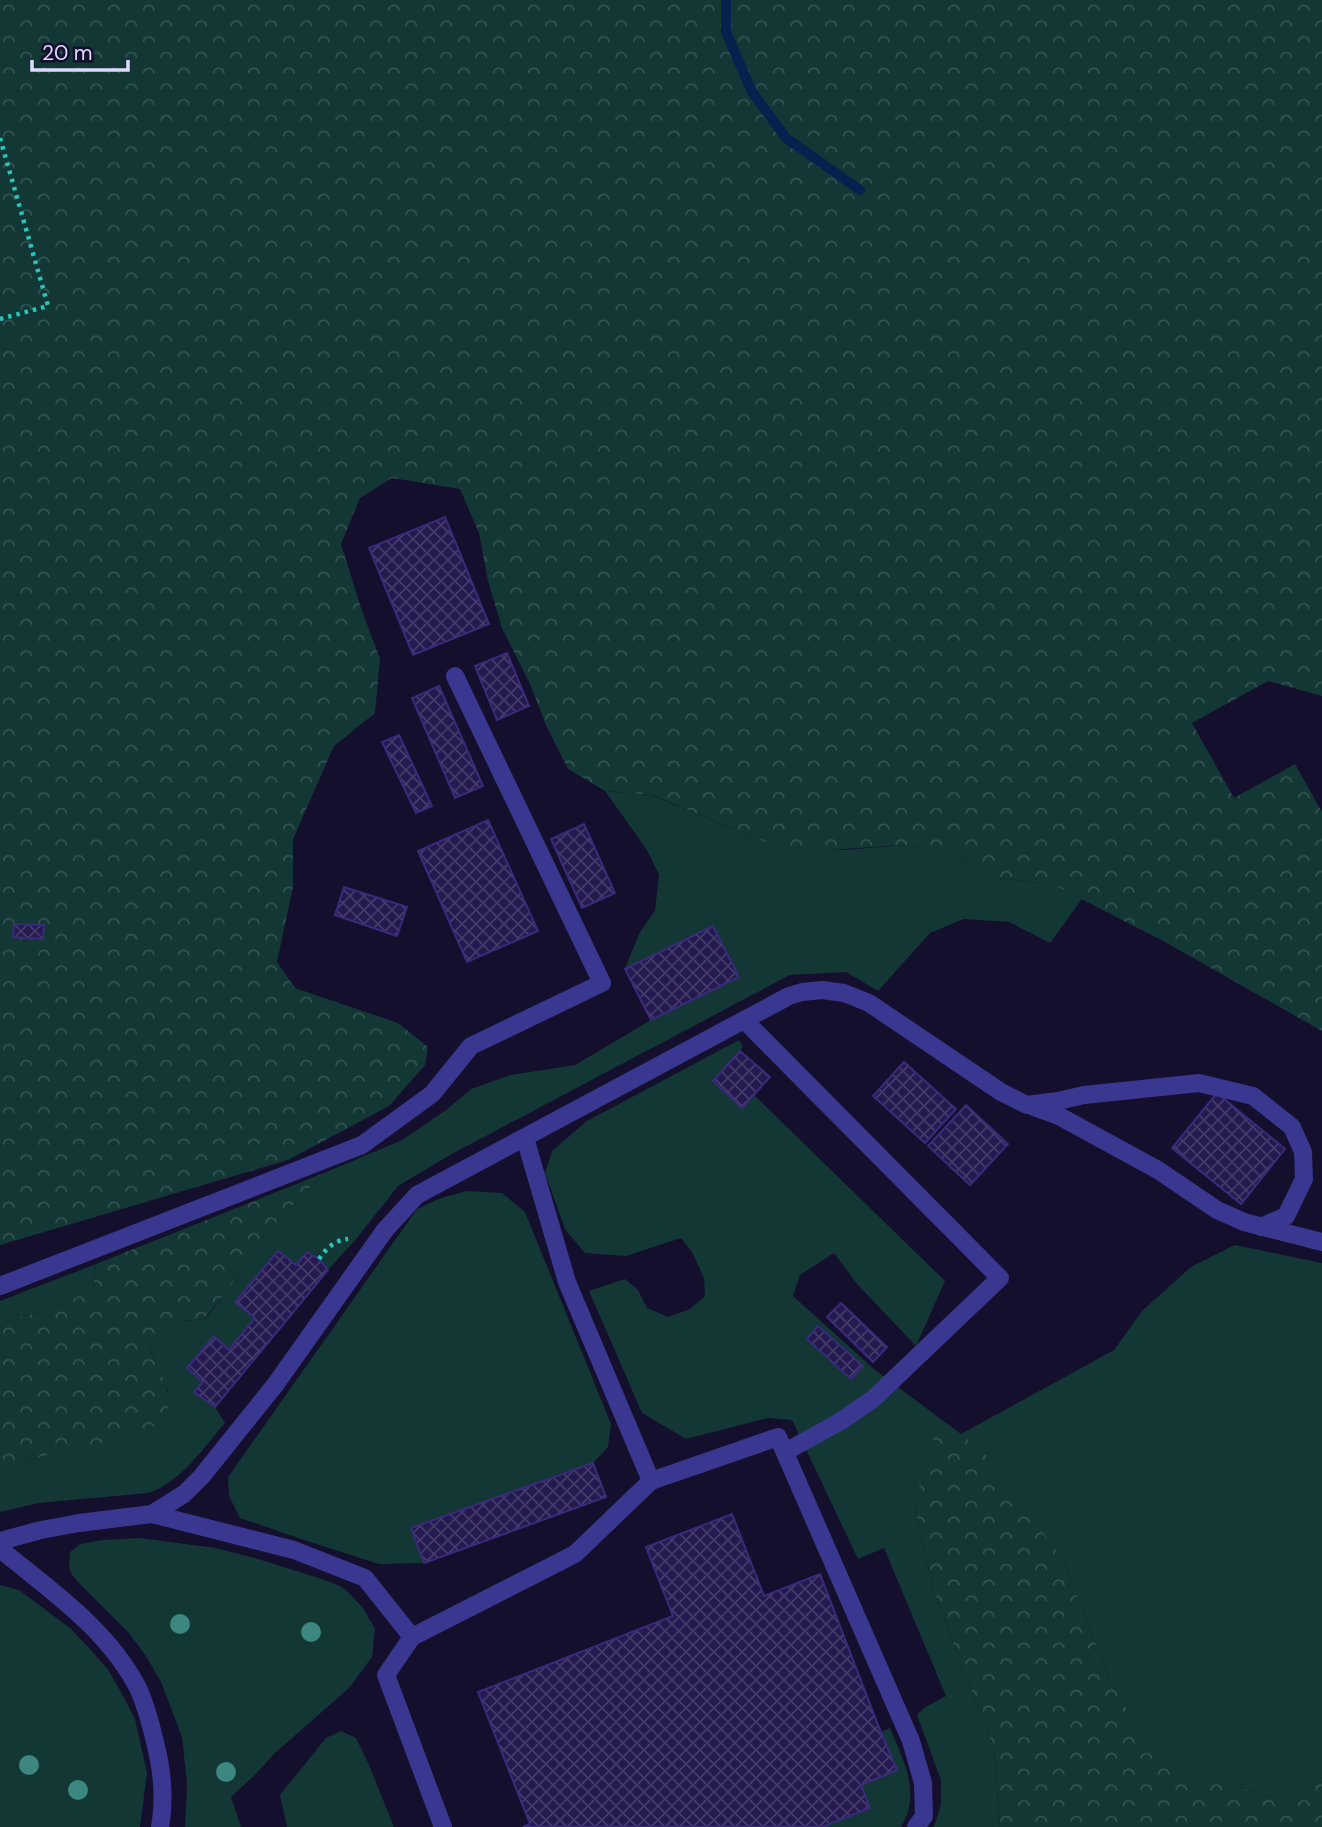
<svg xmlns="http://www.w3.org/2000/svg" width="1322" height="1827" font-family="'DM Sans',sans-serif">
  <defs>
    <pattern id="forest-crowns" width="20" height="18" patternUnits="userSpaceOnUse" patternTransform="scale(1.75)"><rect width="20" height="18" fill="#123735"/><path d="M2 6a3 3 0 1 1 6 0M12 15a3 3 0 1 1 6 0" fill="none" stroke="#345353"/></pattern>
    <pattern id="building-cross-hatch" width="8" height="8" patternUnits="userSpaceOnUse" patternTransform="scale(1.75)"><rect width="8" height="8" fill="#241a4f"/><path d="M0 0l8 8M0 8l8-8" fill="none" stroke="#433b69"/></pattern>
  </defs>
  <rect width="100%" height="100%" fill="#140f2c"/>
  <g fill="#123735">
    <path d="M605 791 651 795 772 845 844 850 904 845 956 854 994 878 1052 884 1082 899 1050 943 1009 922 964 919 930 933 878 991 846 972 790 975 450 1155 398 1186 357 1238 328 1270 319 1259 307 1252 296 1265 278 1251 236 1302 255 1318 229 1350 214 1336 187 1368 203 1382 195 1392 215 1407 225 1423C203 1448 181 1483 148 1493L39 1503 0 1512V1471L48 1454 109 1442 136 1434 168 1392 150 1349C160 1319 177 1322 205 1319L229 1289 254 1246 324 1173 402 1140 446 1110 471 1089 511 1075 575 1065 651 1020 738 977 713 926 625 969 639 934 655 910 659 875 647 850Z"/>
    <path d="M739 1040 743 1047 740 1051 713 1082 742 1108 754 1095 945 1281 916 1346 857 1284 834 1253 800 1275 793 1296 875 1370 961 1434 1114 1350 1143 1310 1191 1267 1235 1245 1322 1263V1782L1276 1798 1229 1784 1162 1769 1110 1681 1064 1561 914 1504 934 1593 994 1749 1000 1827H934L941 1804V1780L917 1715 924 1708 946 1696 884 1548 858 1559 792 1420 768 1418 686 1439 642 1413 589 1291 625 1279 638 1290 647 1308 668 1317 690 1309 705 1296 704 1278 692 1252 681 1238 626 1256 585 1253 565 1229 545 1173 552 1151 587 1121Z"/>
    <path d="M467 1191 502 1193 525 1212 611 1424 608 1447 593 1463 412 1528 424 1563 379 1564 304 1540 240 1518 229 1496 228 1477 417 1209 441 1198Z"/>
    <path d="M96 1264 93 1287C75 1299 57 1307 37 1313 20 1318 15 1314 0 1326V1301Z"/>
    <path d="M140 1538 216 1548 258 1559 322 1579 342 1587 349 1593 363 1608 375 1629 372 1657 349 1688 275 1753 255 1775 231 1797 241 1827H185L187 1784 182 1737 161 1682 146 1656 128 1632 79 1583 72 1575 69 1567 70 1552 80 1544 102 1540Z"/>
    <path d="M0 1585 19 1590 70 1628 89 1648 109 1671 121 1692 135 1719 147 1773 140 1827H0Z"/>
    <path d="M890 1728C903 1760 922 1793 901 1827H822L861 1785 897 1770 881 1732Z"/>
    <path d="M341 1731 356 1738 369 1765 394 1827H287L280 1795 326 1738Z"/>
  </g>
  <g fill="url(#forest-crowns)">
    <path d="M0 0H1322V696L1268 681 1192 723 1234 798 1295 764 1322 812V1031L1165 942 1052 884 994 878 956 854 904 845 798 852 772 845 652 795 605 791 568 769 546 725 530 684 502 628 488 581 479 533 460 489 392 478 360 498 341 544 362 611 380 659 375 713 334 746 293 839V887L277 962 295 988 398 1023 428 1047 425 1065 389 1106 288 1160 0 1245Z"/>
    <path d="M324 1173 254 1246 229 1289 204 1319C177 1322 160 1319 150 1350 157 1366 173 1393 168 1410 161 1438 76 1448 51 1454 34 1458 17 1465 0 1471V1326C15 1314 20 1318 37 1313 57 1307 75 1299 93 1287L96 1264Z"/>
    <path d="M946 1432 961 1434 984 1453 1064 1561 1110 1681 1162 1768 1229 1784 1276 1798 1322 1782V1827H1000L994 1749 934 1593 914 1504 934 1437Z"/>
  </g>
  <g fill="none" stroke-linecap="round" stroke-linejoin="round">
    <path stroke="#07214e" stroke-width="10" d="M726 0V32L752 92 786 138 860 190"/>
  </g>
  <g fill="url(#building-cross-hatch)" stroke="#3a2a7c" stroke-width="2">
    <path d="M445 517 489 624 413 655 369 548Z"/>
    <path d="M507 653 529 706 497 720 475 666Z"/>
    <path d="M439 686 483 786 455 798 412 698Z"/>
    <path d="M399 735 432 806 416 813 382 742Z"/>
    <path d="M488 820 538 931 467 962 418 851Z"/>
    <path d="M584 824 615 893 582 908 551 839Z"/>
    <path d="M344 887 407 907 397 936 335 915Z"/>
    <path d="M14 924 44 925 43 939 13 937Z"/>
    <path d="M713 926 739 977 651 1020 625 969Z"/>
    <path d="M740 1051 770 1077 742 1108 713 1081Z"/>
    <path d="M904 1062 956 1109 925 1143 873 1096Z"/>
    <path d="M1217 1093 1285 1149 1241 1204 1172 1148Z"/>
    <path d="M966 1105 1008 1144 970 1185 928 1146Z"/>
    <path d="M278 1251 296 1265 307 1252 319 1259 328 1270 215 1407 194 1392 203 1382 187 1368 214 1336 229 1350 255 1318 235 1302Z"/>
    <path d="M841 1303 887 1347 873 1362 827 1317Z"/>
    <path d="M818 1326 863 1366 851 1379 807 1339Z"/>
    <path d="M593 1463 606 1497 424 1563 411 1528Z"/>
    <path d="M732 1514 764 1596 820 1574 880 1730 897 1770 861 1785 870 1808 822 1827H523L530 1824 478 1692 673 1616 646 1547Z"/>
  </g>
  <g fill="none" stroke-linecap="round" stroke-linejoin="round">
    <g stroke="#27c6bb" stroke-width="4.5" stroke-dasharray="3.5 5" stroke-linecap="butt">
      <path d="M0 138 48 306 0 319"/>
      <path d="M319 1259C326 1249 334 1240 348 1239"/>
    </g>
    <g stroke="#39378f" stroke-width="18">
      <path d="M744 1020 1000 1278 873 1399 841 1421 785 1452"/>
      <path d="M1034 1107 1059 1116 1158 1170 1217 1210 1244 1222 1322 1242"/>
      <path d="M525 1138 567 1282 651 1481 778 1437 911 1741 923 1783 924 1816 916 1827"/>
      <path d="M0 1286 362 1145 432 1094 471 1046 602 983 455 676"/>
      <path d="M152 1514 294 1550 365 1578 412 1637"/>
      <path d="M0 1541 41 1530 79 1523 152 1514 184 1494 202 1476 275 1385 385 1230 417 1195 789 996 802 992 822 990 844 993 869 1003 1001 1092 1027 1105 1058 1101 1084 1095 1199 1083 1253 1096 1292 1127 1303 1152 1304 1179 1286 1216 1261 1227"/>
      <path d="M443 1827 386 1675 412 1637 575 1554 651 1481"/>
    </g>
    <path stroke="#39378f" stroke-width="18" d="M0 1549C50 1590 109 1630 139 1690 146 1706 151 1725 155 1742 162 1769 165 1799 160 1827"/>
  </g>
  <g fill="#3c8780">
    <circle cx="180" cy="1624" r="10"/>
    <circle cx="311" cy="1632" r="10"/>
    <circle cx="29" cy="1765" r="10"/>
    <circle cx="226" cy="1772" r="10"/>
    <circle cx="78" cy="1790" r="10"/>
  </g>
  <path d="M32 60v10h96v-10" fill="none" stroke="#dedbff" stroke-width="3.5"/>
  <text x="42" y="60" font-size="21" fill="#dedbff" stroke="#140f2c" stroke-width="5" paint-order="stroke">20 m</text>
</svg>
